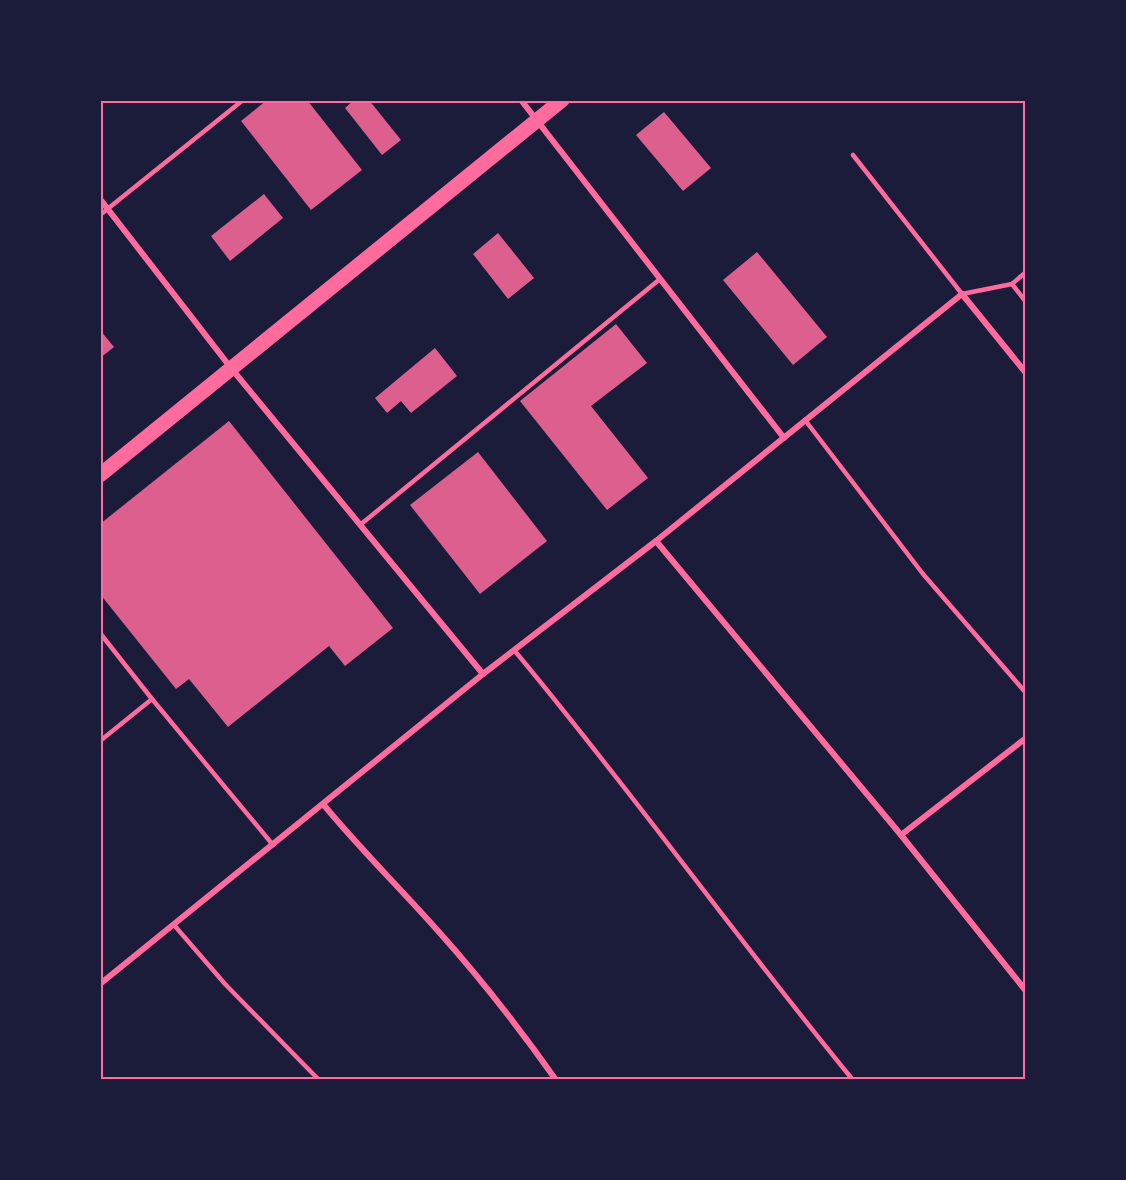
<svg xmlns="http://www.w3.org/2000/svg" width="1126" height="1180" font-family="'Sofia Sans Condensed',sans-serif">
  <rect width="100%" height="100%" fill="#1b1b3a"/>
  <g fill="#dd5f8e">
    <path d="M267 100H307L362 170 311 210 241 121Z"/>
    <path d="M354 100H369L401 140 382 155 345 108Z"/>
    <path d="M664 112 711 168 683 191 636 135Z"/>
    <path d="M264 194 283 218 230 261 211 236Z"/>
    <path d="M498 233 534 278 508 299 473 254Z"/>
    <path d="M757 252 827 337 793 365 723 280Z"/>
    <path d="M616 324 647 363 591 406 648 478 607 510 520 401Z"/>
    <path d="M100 330 114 347 100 358Z"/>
    <path d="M435 348 457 376 411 413 401 401 387 413 375 398Z"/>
    <path d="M229 421 393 628 345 666 329 646 228 727 189 679 176 689 100 594V524Z"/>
    <path d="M478 452 547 541 480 594 410 505Z"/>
  </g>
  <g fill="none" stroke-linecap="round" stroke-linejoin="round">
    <g stroke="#ff6b9d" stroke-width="4.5">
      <path d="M853 155 962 294 1012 284 1026 272"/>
      <path d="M100 215 243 100"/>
      <path d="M1012 284 1026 302"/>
      <path d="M805 420 923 574 1026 693"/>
      <path d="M360 525 660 279"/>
      <path d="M100 633 152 699 100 741"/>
      <path d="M514 650C631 790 737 939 853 1080"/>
      <path d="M152 699 273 845"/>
      <path d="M174 925 225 984 319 1080"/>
    </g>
    <g stroke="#ff6b9d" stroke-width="6">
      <path d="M521 100 784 438"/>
      <path d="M100 199 231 368 483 674"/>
      <path d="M656 541 901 835 1026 991"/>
      <path d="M323 804C360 849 401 889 439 932 481 979 520 1029 556 1080"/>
      <path d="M901 835 1026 738"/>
      <path d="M100 984 483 674 656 541 962 294 1026 373"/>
    </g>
    <path stroke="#ff6b9d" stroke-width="15" d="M100 475 562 100"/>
  </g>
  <rect width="1126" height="1180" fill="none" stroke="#1b1b3a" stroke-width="204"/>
  <rect x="102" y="102" width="922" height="976" fill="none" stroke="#ff6b9d" stroke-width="2"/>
</svg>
